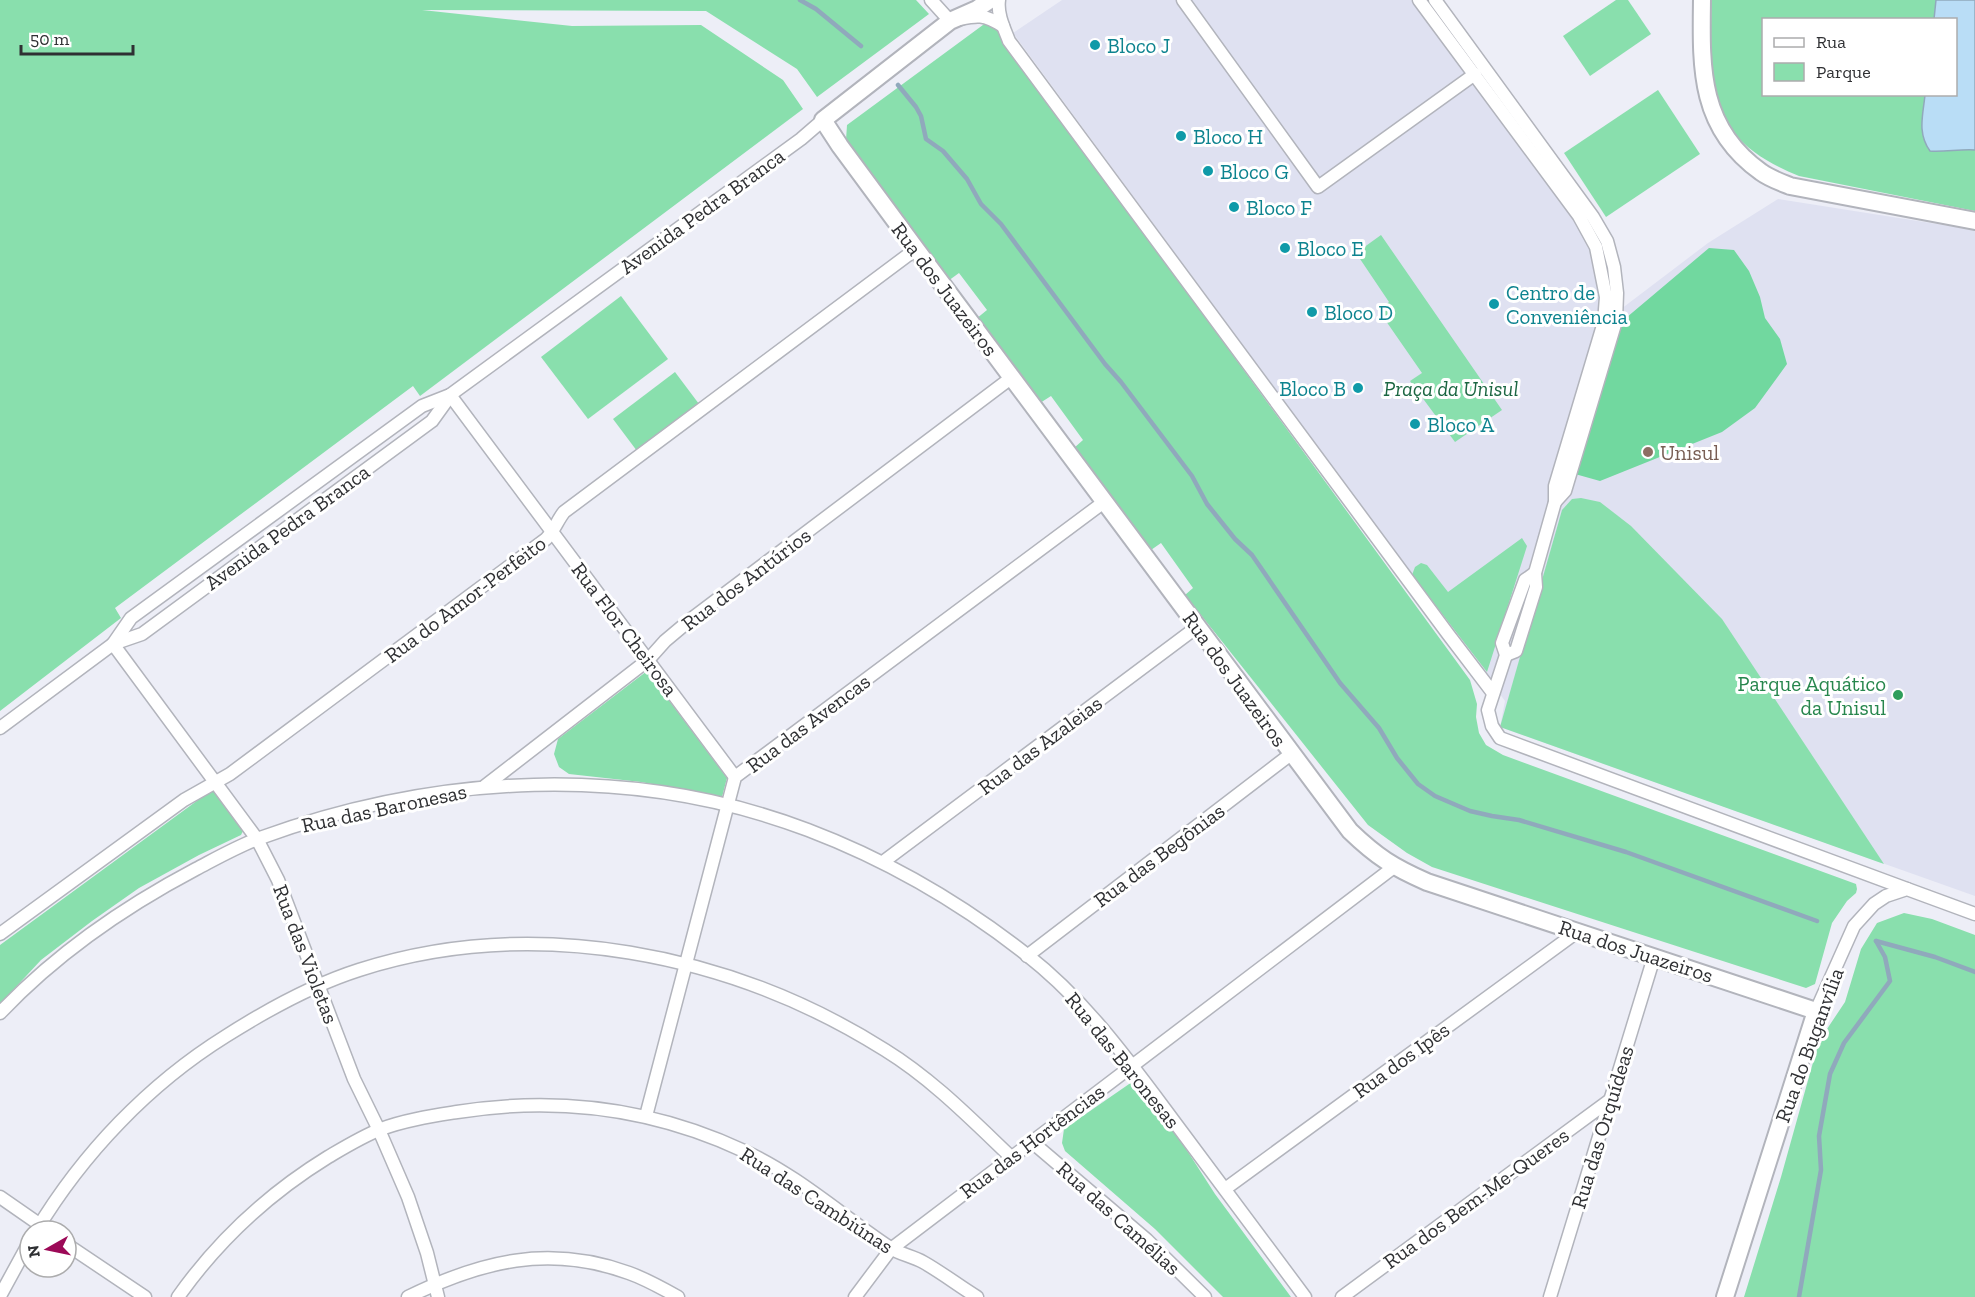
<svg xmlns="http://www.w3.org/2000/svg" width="1975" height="1297" font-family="'Zilla Slab',serif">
  <rect width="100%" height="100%" fill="#edeef7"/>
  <path fill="#dfe1f1" d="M1062 0H1411L1576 221 1592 246 1602 297 1596 328 1708 243 1778 199 1975 230V896L1500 727 1505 701 1013 33Z"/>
  <g fill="#89dfad" fill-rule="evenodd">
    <path d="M0 0H916L929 14 817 97 797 69 706 11 422 10 572 26 701 25 783 80 803 109 420 396 413 386 115 608 121 618 0 711Z"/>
    <path d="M1616 0H1628L1651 34 1590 76 1563 36Z"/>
    <path d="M1711 0H1975V211L1799 176C1753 157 1718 132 1712 78 1709 53 1712 26 1711 0ZM1764 20H1956V94H1764Z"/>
    <path d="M987 22 997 24 1005 43 1470 680 1477 704 1476 717 1479 733 1486 745 1503 755 1856 884 1857 889 1856 893 1847 901 1832 923 1815 984 1806 988 1432 867 1407 853 1368 825 1185 595 1193 588 1161 543 1151 550 1074 448 1083 440 1051 396 1040 403 976 319 987 310 959 273 948 281 846 140 847 125Z"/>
    <path d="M1658 90 1700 154 1606 217 1564 153Z"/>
    <path d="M1381 235 1502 410 1455 442 1410 381 1422 373 1379 311 1389 302 1356 253Z"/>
    <path d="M621 296 668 359 588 419 541 357Z"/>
    <path d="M675 372 699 404 637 451 613 419Z"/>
    <path d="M1581 498 1600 502 1631 526 1722 619 1884 864 1500 727 1562 510 1572 499Z"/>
    <path d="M1522 538 1527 546 1487 672 1412 575 1415 567 1421 563 1427 565 1448 592Z"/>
    <path d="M647 671 727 778 722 797 641 782 569 774 559 767 554 754 558 739Z"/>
    <path d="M215 791 243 831 241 835 199 855 139 888 92 921 41 960 0 1004V945L209 792Z"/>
    <path d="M1904 913 1932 919 1975 935V1297H1744L1781 1177 1819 1041 1845 1002 1861 949 1877 923Z"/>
    <path d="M1132 1082 1145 1085 1215 1194 1291 1297H1223L1155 1229 1065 1151 1062 1143 1064 1129Z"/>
  </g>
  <path fill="#71d89f" d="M1709 248 1734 250 1749 271 1760 297 1765 318 1780 339 1787 364 1755 408 1722 432 1600 481 1575 474 1620 323Z"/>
  <path fill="#b9ddf6" stroke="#90a9bc" stroke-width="1.5" d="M1936 0H1975V150C1960 149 1945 152 1930 151 1917 133 1923 115 1925 95L1956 94V20L1934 19Z"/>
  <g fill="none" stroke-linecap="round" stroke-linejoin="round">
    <g stroke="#90a9bc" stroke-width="4.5">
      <path d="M800 0 816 9 861 46"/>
      <path d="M898 85 916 107 921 116 926 139 943 151 967 179 981 204 1001 224 1105 364 1121 382 1192 476 1207 504 1235 539 1252 555 1340 683 1379 728 1397 758 1418 784 1435 796 1470 811 1492 816 1519 820 1626 852 1817 921"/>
      <path d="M1876 941 1935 957 1975 972"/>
      <path d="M1799 1297 1821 1170 1819 1136 1830 1074 1844 1043 1890 981 1885 957 1876 941"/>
    </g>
    <defs>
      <g id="street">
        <path d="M931 0 950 21C976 16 980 12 1003 26"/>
        <path d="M999 0C997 14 1004 28 1009 41L1448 634 1493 693"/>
        <path d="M1183 0 1318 187 1475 74"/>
        <path d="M1419 0 1579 216 1596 247 1606 297 1604 322 1555 486V502L1535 573 1536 587 1516 651 1506 655"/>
        <path d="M1435 0 1593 217 1607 241 1614 267 1617 293 1616 321 1565 491 1555 502"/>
        <path d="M450 395 735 777"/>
        <path d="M1535 573 1525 580 1502 643 1506 655 1488 710 1492 726 1500 738 1907 889"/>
        <path d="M113 644 131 618 422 406 450 395 801 139 823 120"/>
        <path d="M113 644 257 839 278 880 354 1079 379 1130 408 1197 427 1253 438 1297"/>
        <path d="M0 728 113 644 142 634 432 421 450 396"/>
        <path d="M485 786 648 660 665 641 690 620 1011 378"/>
        <path d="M883 862 1197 627"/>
        <path d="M0 934 184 800 230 774 546 539C554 531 557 521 564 512L916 249"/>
        <path d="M1027 956 1291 754"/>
        <path d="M1816 1011 1854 926 1874 904 1886 896 1907 889 1975 914"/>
        <path d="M0 1013C56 954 124 907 196 869 217 858 238 846 260 838 437 774 631 763 808 830 887 860 961 903 1027 955 1086 1001 1129 1061 1173 1120 1217 1179 1261 1238 1305 1297"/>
        <path d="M646 1116 735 777 1104 502"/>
        <path d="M1032 1142 1147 1240 1205 1297"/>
        <path d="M1225 1189 1577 932"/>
        <path d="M0 1197 49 1231"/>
        <path d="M36 1231C83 1153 149 1084 226 1036 267 1010 312 985 359 970 534 914 731 953 885 1050 932 1079 971 1119 1011 1157"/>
        <path d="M66 1244 145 1297"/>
        <path d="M0 1296 30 1241"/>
        <path d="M178 1297C219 1239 268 1194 328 1157 345 1147 363 1136 381 1129 405 1120 432 1116 457 1112 557 1096 652 1108 744 1151 797 1175 841 1215 889 1247 899 1254 912 1256 923 1262 941 1272 959 1286 977 1297"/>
        <path d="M408 1297C481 1261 549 1244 629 1273 646 1279 662 1288 678 1297"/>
        <path d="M855 1297 891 1249 1394 867"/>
        <path d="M1342 1297 1610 1100"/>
        <path d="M1550 1297 1654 957"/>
      </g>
      <g id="secondary">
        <path d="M990 0 977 9 950 21 823 120 840 146 916 249 1350 831C1377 857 1393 867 1427 882L1816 1011 1725 1297"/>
        <path d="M1702 0C1701 68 1699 128 1761 172 1769 178 1780 182 1790 186L1975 221"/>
      </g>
    </defs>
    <use href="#street" stroke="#b2b4bc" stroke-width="15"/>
    <use href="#secondary" stroke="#b2b4bc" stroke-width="20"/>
    <use href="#street" stroke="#fff" stroke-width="12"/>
    <use href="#secondary" stroke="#fff" stroke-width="16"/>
  </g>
  <g fill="#0f9aa8" stroke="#fff" stroke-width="2">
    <circle cx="1095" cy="45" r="6"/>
    <circle cx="1181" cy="136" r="6"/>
    <circle cx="1208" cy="171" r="6"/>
    <circle cx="1234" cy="207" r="6"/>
    <circle cx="1285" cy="248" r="6"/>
    <circle cx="1494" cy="304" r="6"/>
    <circle cx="1312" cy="312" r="6"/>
    <circle cx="1358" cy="388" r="6"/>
    <circle cx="1415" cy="424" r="6"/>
  </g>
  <circle fill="#8d6e63" stroke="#fff" stroke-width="2" cx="1648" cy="452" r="6"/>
  <circle fill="#2e9e5b" stroke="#fff" stroke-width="2" cx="1898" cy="695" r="6"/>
  <g text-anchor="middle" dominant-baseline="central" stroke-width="6" stroke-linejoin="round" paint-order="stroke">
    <g font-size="21" fill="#0d838f" stroke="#fff" text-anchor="start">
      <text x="1107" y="45">Bloco J</text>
      <text x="1193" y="136">Bloco H</text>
      <text x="1220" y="171">Bloco G</text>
      <text x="1246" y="207">Bloco F</text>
      <text x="1297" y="248">Bloco E</text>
      <text x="1506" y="292">Centro de<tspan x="1506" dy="24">Conveniência</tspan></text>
      <text x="1324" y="312">Bloco D</text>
      <text x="1346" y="388" text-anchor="end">Bloco B</text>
      <text x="1427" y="424">Bloco A</text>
    </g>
    <g font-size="21" fill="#2f3033" stroke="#fff">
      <text transform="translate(702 211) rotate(-36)">Avenida Pedra Branca</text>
      <text transform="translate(945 289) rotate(53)">Rua dos Juazeiros</text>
      <text transform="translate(287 527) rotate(-36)">Avenida Pedra Branca</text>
      <text transform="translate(746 579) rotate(-37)">Rua dos Antúrios</text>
      <text transform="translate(465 599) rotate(-37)">Rua do Amor-Perfeito</text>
      <text transform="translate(625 629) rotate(53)">Rua Flor Cheirosa</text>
      <text transform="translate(1235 679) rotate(54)">Rua dos Juazeiros</text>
      <text transform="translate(808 723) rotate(-37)">Rua das Avencas</text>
      <text transform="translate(1040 745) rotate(-37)">Rua das Azaleias</text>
      <text transform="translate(384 808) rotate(-12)">Rua das Baronesas</text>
      <text transform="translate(1159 855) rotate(-37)">Rua das Begônias</text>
      <text transform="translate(1636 951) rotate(18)">Rua dos Juazeiros</text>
      <text transform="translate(306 954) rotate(69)">Rua das Violetas</text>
      <text transform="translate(1809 1045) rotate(-70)">Rua do Buganvília</text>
      <text transform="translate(1123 1060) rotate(51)">Rua das Baronesas</text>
      <text transform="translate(1401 1060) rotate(-36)">Rua dos Ipês</text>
      <text transform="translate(1602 1127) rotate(-73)">Rua das Orquídeas</text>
      <text transform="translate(1032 1141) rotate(-37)">Rua das Hortências</text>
      <text transform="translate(1476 1198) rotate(-36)">Rua dos Bem-Me-Queres</text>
      <text transform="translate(817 1200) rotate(33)">Rua das Cambiúnas</text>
      <text transform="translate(1119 1218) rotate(42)">Rua das Camélias</text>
    </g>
    <g font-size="21" font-style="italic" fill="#1b6642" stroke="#fff">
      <text x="1451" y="388">Praça da Unisul</text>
    </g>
    <g font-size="21" fill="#785e54" stroke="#fff" text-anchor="start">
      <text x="1660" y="452">Unisul</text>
    </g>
    <g font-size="21" fill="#27864d" stroke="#fff" text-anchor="end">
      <text x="1886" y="683">Parque Aquático<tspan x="1886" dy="24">da Unisul</tspan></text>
    </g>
  </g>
  <rect x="1762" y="18" width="195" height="78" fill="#ffffff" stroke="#acacad" stroke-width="1.5"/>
  <rect x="1774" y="38" width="30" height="9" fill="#ffffff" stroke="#acacad" stroke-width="1.5"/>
  <text x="1816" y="48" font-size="18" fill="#2f3033">Rua</text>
  <rect x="1774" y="63" width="30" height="18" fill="#89dfad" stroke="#acacad" stroke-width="1.5"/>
  <text x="1816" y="78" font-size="18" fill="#2f3033">Parque</text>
  <g transform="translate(48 1249) rotate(261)"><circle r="28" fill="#ffffff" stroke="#acacad" stroke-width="1.5"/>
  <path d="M0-4.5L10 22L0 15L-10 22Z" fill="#9c0957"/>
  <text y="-9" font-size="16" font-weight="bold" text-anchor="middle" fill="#2f3033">N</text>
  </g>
  <path d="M21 45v9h112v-9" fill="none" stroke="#2f3033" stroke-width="3"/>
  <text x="30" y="45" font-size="18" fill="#2f3033" stroke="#ffffff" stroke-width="4.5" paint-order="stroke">50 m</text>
</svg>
